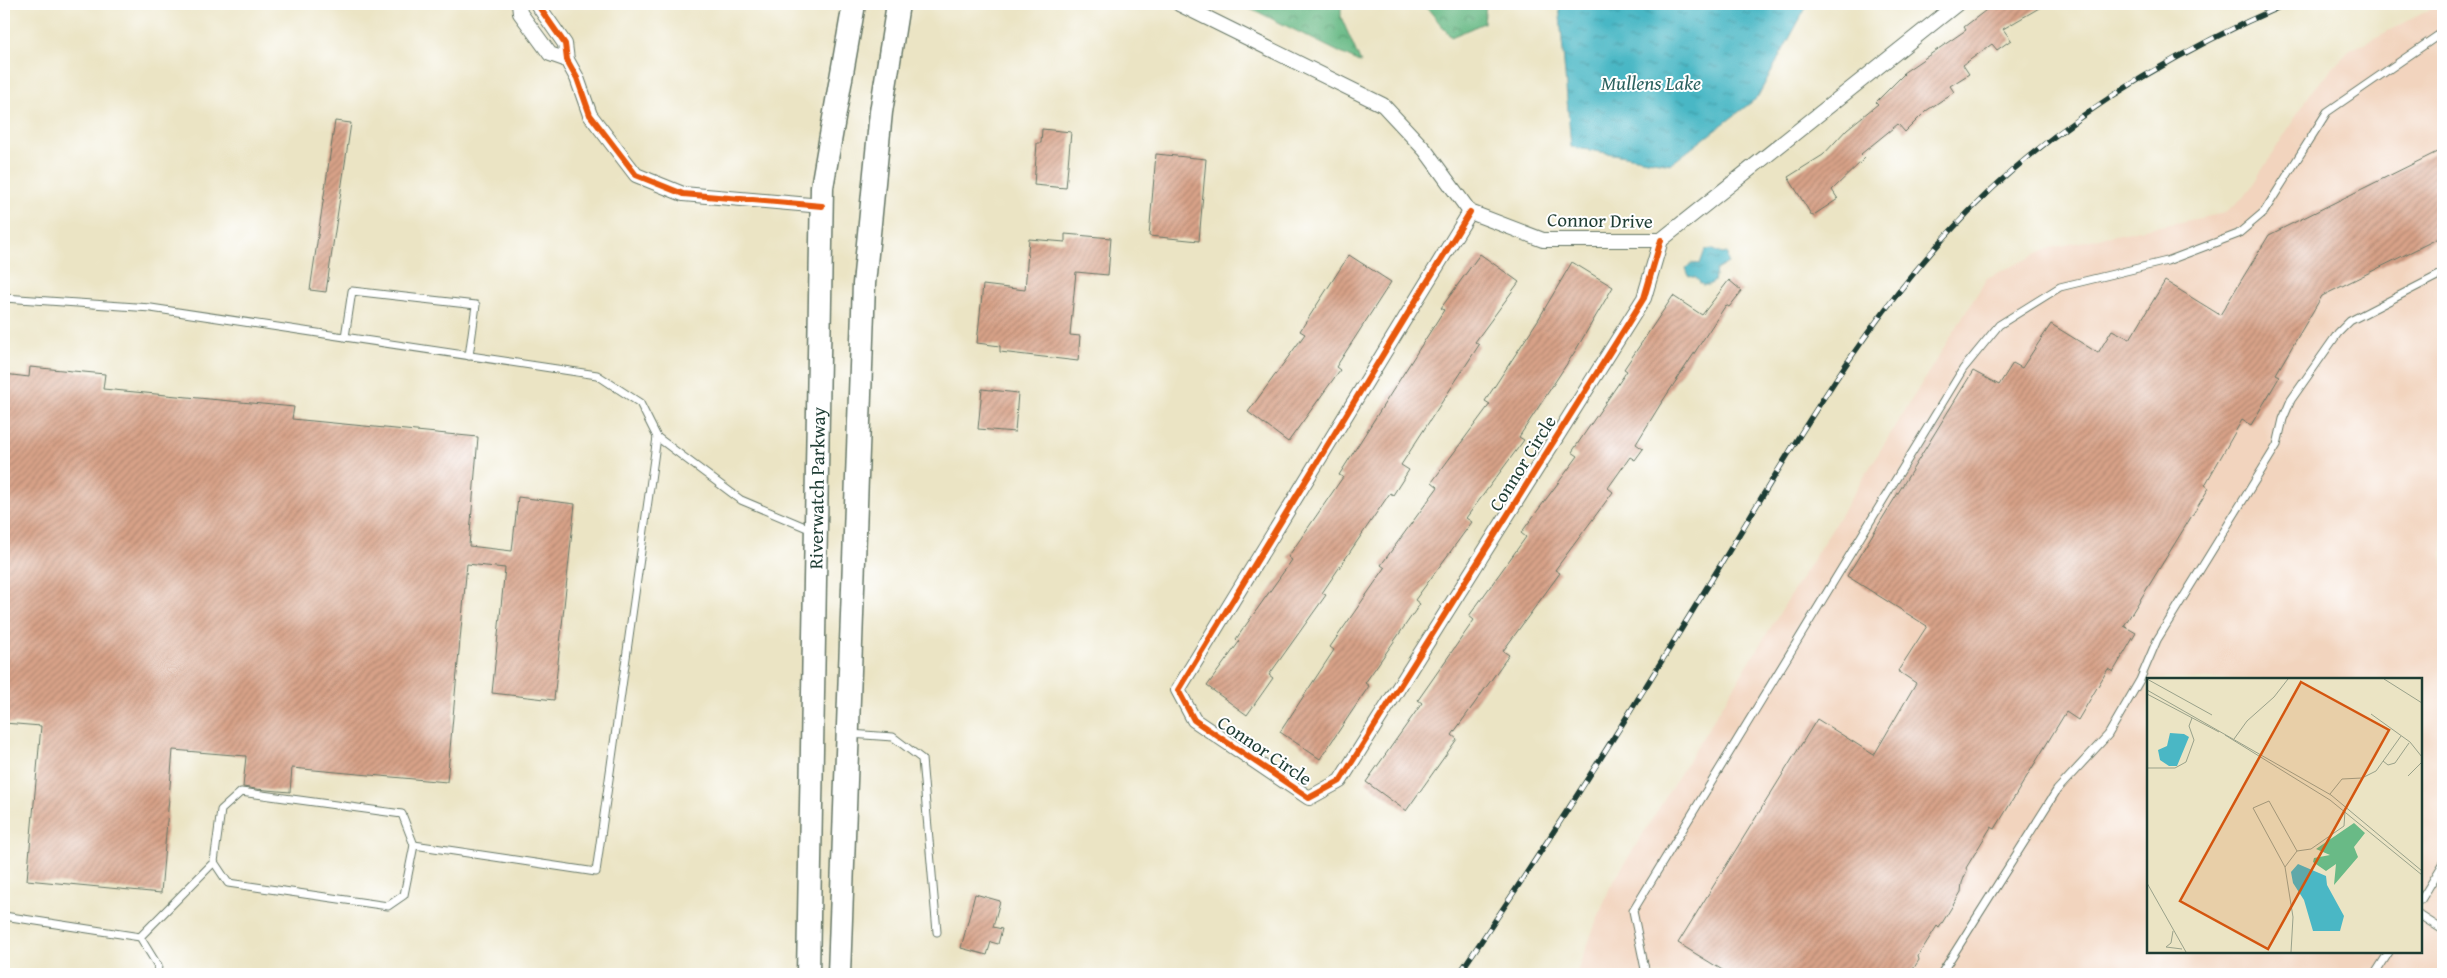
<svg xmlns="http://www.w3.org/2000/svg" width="2447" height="978" font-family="'Gentium Book Plus',serif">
  <defs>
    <pattern id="forest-crowns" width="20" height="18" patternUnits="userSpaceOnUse" patternTransform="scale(1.25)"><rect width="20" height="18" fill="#69ba86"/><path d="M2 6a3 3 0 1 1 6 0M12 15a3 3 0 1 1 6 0" fill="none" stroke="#56986e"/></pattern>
    <pattern id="water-ripples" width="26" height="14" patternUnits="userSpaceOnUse" patternTransform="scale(1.25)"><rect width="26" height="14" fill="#4ab7c5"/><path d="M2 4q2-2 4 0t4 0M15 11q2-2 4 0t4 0" fill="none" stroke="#3d96a1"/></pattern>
    <pattern id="building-hatch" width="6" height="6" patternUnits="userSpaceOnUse" patternTransform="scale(1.25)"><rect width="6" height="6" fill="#d8a288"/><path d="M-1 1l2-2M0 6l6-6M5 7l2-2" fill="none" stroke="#af8570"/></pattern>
  </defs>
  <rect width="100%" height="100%" fill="#fff"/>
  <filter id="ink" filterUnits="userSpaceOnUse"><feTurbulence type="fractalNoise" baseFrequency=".02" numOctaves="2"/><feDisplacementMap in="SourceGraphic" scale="10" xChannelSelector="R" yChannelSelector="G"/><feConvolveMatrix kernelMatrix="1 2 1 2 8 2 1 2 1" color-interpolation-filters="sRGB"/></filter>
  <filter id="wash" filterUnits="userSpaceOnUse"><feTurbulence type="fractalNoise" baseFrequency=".0096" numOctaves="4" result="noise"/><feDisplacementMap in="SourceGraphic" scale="20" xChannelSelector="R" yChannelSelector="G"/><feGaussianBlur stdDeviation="1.12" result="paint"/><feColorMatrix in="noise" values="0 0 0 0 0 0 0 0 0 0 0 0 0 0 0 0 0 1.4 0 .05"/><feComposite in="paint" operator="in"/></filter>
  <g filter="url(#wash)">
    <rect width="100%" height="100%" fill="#ebe4c4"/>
    <path fill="#f2d4be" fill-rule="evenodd" d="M2441 4H2443V974H1576L1610 887 1987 278 2050 248 2225 213 2246 195 2314 88 2349 51ZM2148 679H2421V952H2148Z"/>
    <g fill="url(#forest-crowns)" stroke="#447c5d">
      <path d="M1242 4H1341V17L1361 63Z"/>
      <path d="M1424 4H1486L1484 23 1451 37Z"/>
    </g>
    <g fill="url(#water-ripples)" stroke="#347a7c">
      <path d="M1559 4H1808L1757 98 1671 164 1571 147Z"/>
      <path d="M1712 249 1722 254 1727 253 1728 263 1716 270 1714 282 1708 285H1702L1696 278 1689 276 1686 268 1692 263 1700 264 1705 250Z"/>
    </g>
    <g id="blocks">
      <g fill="url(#building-hatch)">
        <path d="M1994 4H2046L2003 29 2011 40 1997 50 1992 44 1963 65 1969 74 1950 86 1954 92 1926 111 1905 132 1898 124 1861 154 1865 158 1832 190 1838 199 1812 216 1788 177 1823 155 1847 129 1878 104 1876 102 1904 74 1903 73 1966 30 1964 27Z"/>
        <path d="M335 121 351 123 326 292 310 290Z"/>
        <path d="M1042 129 1071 132 1066 188 1034 185 1037 143H1041Z"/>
        <path d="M2443 149V236L2322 296 2276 374 2280 376 2251 425 2242 420 2205 485 2209 488 2124 626 2136 633 2113 672 2108 669 2078 720 2066 712 1995 829 1991 827 1966 868 1967 870 1962 883 1961 892 1939 928 1937 926 1918 956 1919 960 1910 974H1729L1678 943 1817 719 1874 755 1916 683 1898 671 1927 626 1847 576 1973 371 1999 385 2013 363 2022 368 2051 324 2098 353 2112 330 2130 339 2165 281 2220 315 2269 235Z"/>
        <path d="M1156 154 1206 159 1199 241 1149 236Z"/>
        <path d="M1065 234 1111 238 1108 275 1076 272 1070 335 1080 336 1078 361 1000 352V346L977 343 983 285 1025 290 1029 239 1065 242Z"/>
        <path d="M1480 254 1519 282 1475 342 1479 345 1401 465 1409 470 1393 495 1390 493 1322 593 1326 595 1269 675 1273 678 1247 715 1207 686 1239 642 1236 639 1292 560 1288 557 1343 477 1339 475 1444 310 1441 308Z"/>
        <path d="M1349 255 1391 282 1336 367 1340 370 1288 442 1248 412 1305 334 1300 331Z"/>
        <path d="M1572 262 1613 287 1574 353 1519 437 1524 440 1466 518 1472 522 1415 600 1420 604 1365 683 1369 686 1320 759 1280 732 1334 650 1330 647 1385 568 1381 565 1438 487 1432 482 1490 404 1485 401 1538 320Z"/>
        <path d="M1729 280 1742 291 1729 307 1726 305 1660 405 1636 444 1643 449 1635 460 1630 457 1608 488 1613 492 1555 570 1560 573 1503 651 1509 655 1452 735 1457 739 1406 811 1366 782 1422 703 1418 700 1474 620 1469 616 1526 537 1521 533 1578 456 1572 452 1627 371 1624 369 1673 296 1702 315Z"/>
        <path d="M30 367 105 374 103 389 294 407 292 419 478 437 469 546 512 551 518 497 575 504 554 700 492 693 505 568 467 564 447 782 292 768 290 792 256 789 243 787 246 756 173 750 161 893 27 880 41 726 4 723V374L29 377Z"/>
        <path d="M982 389 1018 393 1015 432 978 429Z"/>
        <path d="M975 894 1000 901 993 927 1002 929 998 944 991 942 987 955 961 948Z"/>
      </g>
    </g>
  </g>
  <g filter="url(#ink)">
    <use href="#blocks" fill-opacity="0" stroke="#676" stroke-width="1"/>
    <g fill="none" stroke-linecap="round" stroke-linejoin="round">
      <defs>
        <g id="service">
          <path d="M4 298 151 308 597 375 640 403 657 437 741 500 812 530"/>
          <path d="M345 337 352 291 476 305 469 356"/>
          <path d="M850 734 893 737 922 759 937 932"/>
          <path d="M241 792 402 814 414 845 404 895 388 906 228 883 214 862 221 810Z"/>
          <path d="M414 845 596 872 657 437"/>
          <path d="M2421 900 2443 864"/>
          <path d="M4 916 140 937 158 966 157 974"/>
          <path d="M2421 916 2443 930"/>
          <path d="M140 937 214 862"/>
          <path d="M1646 974 1633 911 1963 369 1999 325 2060 287 2167 261 2238 234 2264 212 2327 112 2443 32"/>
          <path d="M1941 974 2057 790 2108 735 2140 680 2157 640 2277 445 2283 419 2291 400 2338 333 2350 321 2443 273"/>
          <path d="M2375 974 2389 952"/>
        </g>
        <g id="minor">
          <path d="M519 4 520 13 550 54 567 60"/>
          <path d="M537 4 565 44 567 60 577 78 590 115 636 175 683 194 822 206"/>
          <path d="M1179 4 1383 105 1425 150 1470 212 1543 240H1661L1957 4"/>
          <path d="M1470 212 1178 690 1194 720 1309 798 1340 781 1644 298 1661 240"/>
        </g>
        <g id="primary">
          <path id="s1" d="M808 974 822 187 854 4"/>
          <path d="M839 974 864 284 881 112 898 4"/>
        </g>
      </defs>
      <use href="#service" stroke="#676" stroke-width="9"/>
      <use href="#minor" stroke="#676" stroke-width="16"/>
      <use href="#primary" stroke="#676" stroke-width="25"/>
      <use href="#service" stroke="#fff" stroke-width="7"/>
      <use href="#minor" stroke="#fff" stroke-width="14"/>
      <use href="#primary" stroke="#fff" stroke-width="22"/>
      <defs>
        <path id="rail" d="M1459 974C1551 839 1638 701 1723 561 1807 423 1890 276 2014 169 2095 99 2188 47 2286 4"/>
      </defs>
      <use href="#rail" stroke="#1f3d34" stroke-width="5.5"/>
      <use href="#rail" stroke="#fff" stroke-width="4" stroke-dasharray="11" stroke-linecap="butt"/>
      <defs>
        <g id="cycleway">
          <path d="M537 4 565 44 567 60 577 78 590 115 636 175 683 194 822 206"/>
          <path d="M1470 212 1178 690 1194 720 1309 798 1340 781 1644 298 1661 240"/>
        </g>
      </defs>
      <use href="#cycleway" stroke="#fff" stroke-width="9"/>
      <use href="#cycleway" stroke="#e8590c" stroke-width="6"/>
    </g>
  </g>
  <g text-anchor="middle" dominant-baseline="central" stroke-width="4" stroke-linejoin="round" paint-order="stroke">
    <g font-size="19" fill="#1f3d34" stroke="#fff">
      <text transform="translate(1600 220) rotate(1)">Connor Drive</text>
      <text transform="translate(1522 463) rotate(-58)">Connor Circle</text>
      <text stroke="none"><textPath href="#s1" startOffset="486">Riverwatch Parkway</textPath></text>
      <text transform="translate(1265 750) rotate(34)">Connor Circle</text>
    </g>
    <g font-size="20" font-style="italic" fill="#2c6260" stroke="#fff">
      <text x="1651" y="82">Mullens Lake</text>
    </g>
  </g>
  <g transform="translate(2147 678)">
    <rect width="275" height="275" fill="#ebe4c4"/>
    <path d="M207 145 218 155 207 169 211 179 187 207 189 186 179 193 166 184 167 180 183 177 169 171Z" fill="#69ba86"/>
    <path d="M23 55 37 56 42 59 30 88H22L13 82 11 72 20 68ZM151 186 179 198 180 207 197 238 193 253H166L157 222 146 205 144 194Z" fill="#4ab7c5"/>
    <path fill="none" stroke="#99a18a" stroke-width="1" d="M0 1 65 37M237 1 275 25M0 12 184 117 275 193M0 16 72 54M224 36 263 64 275 79M78 57 183 122 275 197M87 61 100 43 127 19 141 1M236 83 241 87 248 85 262 65M0 90H28L39 84 47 62 42 48 45 40M261 98 275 84M183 116 195 101 215 100 229 93 254 58M138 189 106 130 122 123 150 173M0 205 39 274M19 269 35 271M19 269 24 265 26 253M144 274 146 239 138 189 150 173 164 171 197 148 198 133"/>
    <path fill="#d45610" fill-opacity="0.15" stroke="#d45610" stroke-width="2.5" d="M154 4 242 52 121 271 33 223Z"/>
    <rect width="275" height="275" fill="none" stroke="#1f3d34" stroke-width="2.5"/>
  </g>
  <rect width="2447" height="978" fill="none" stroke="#fff" stroke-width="20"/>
</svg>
